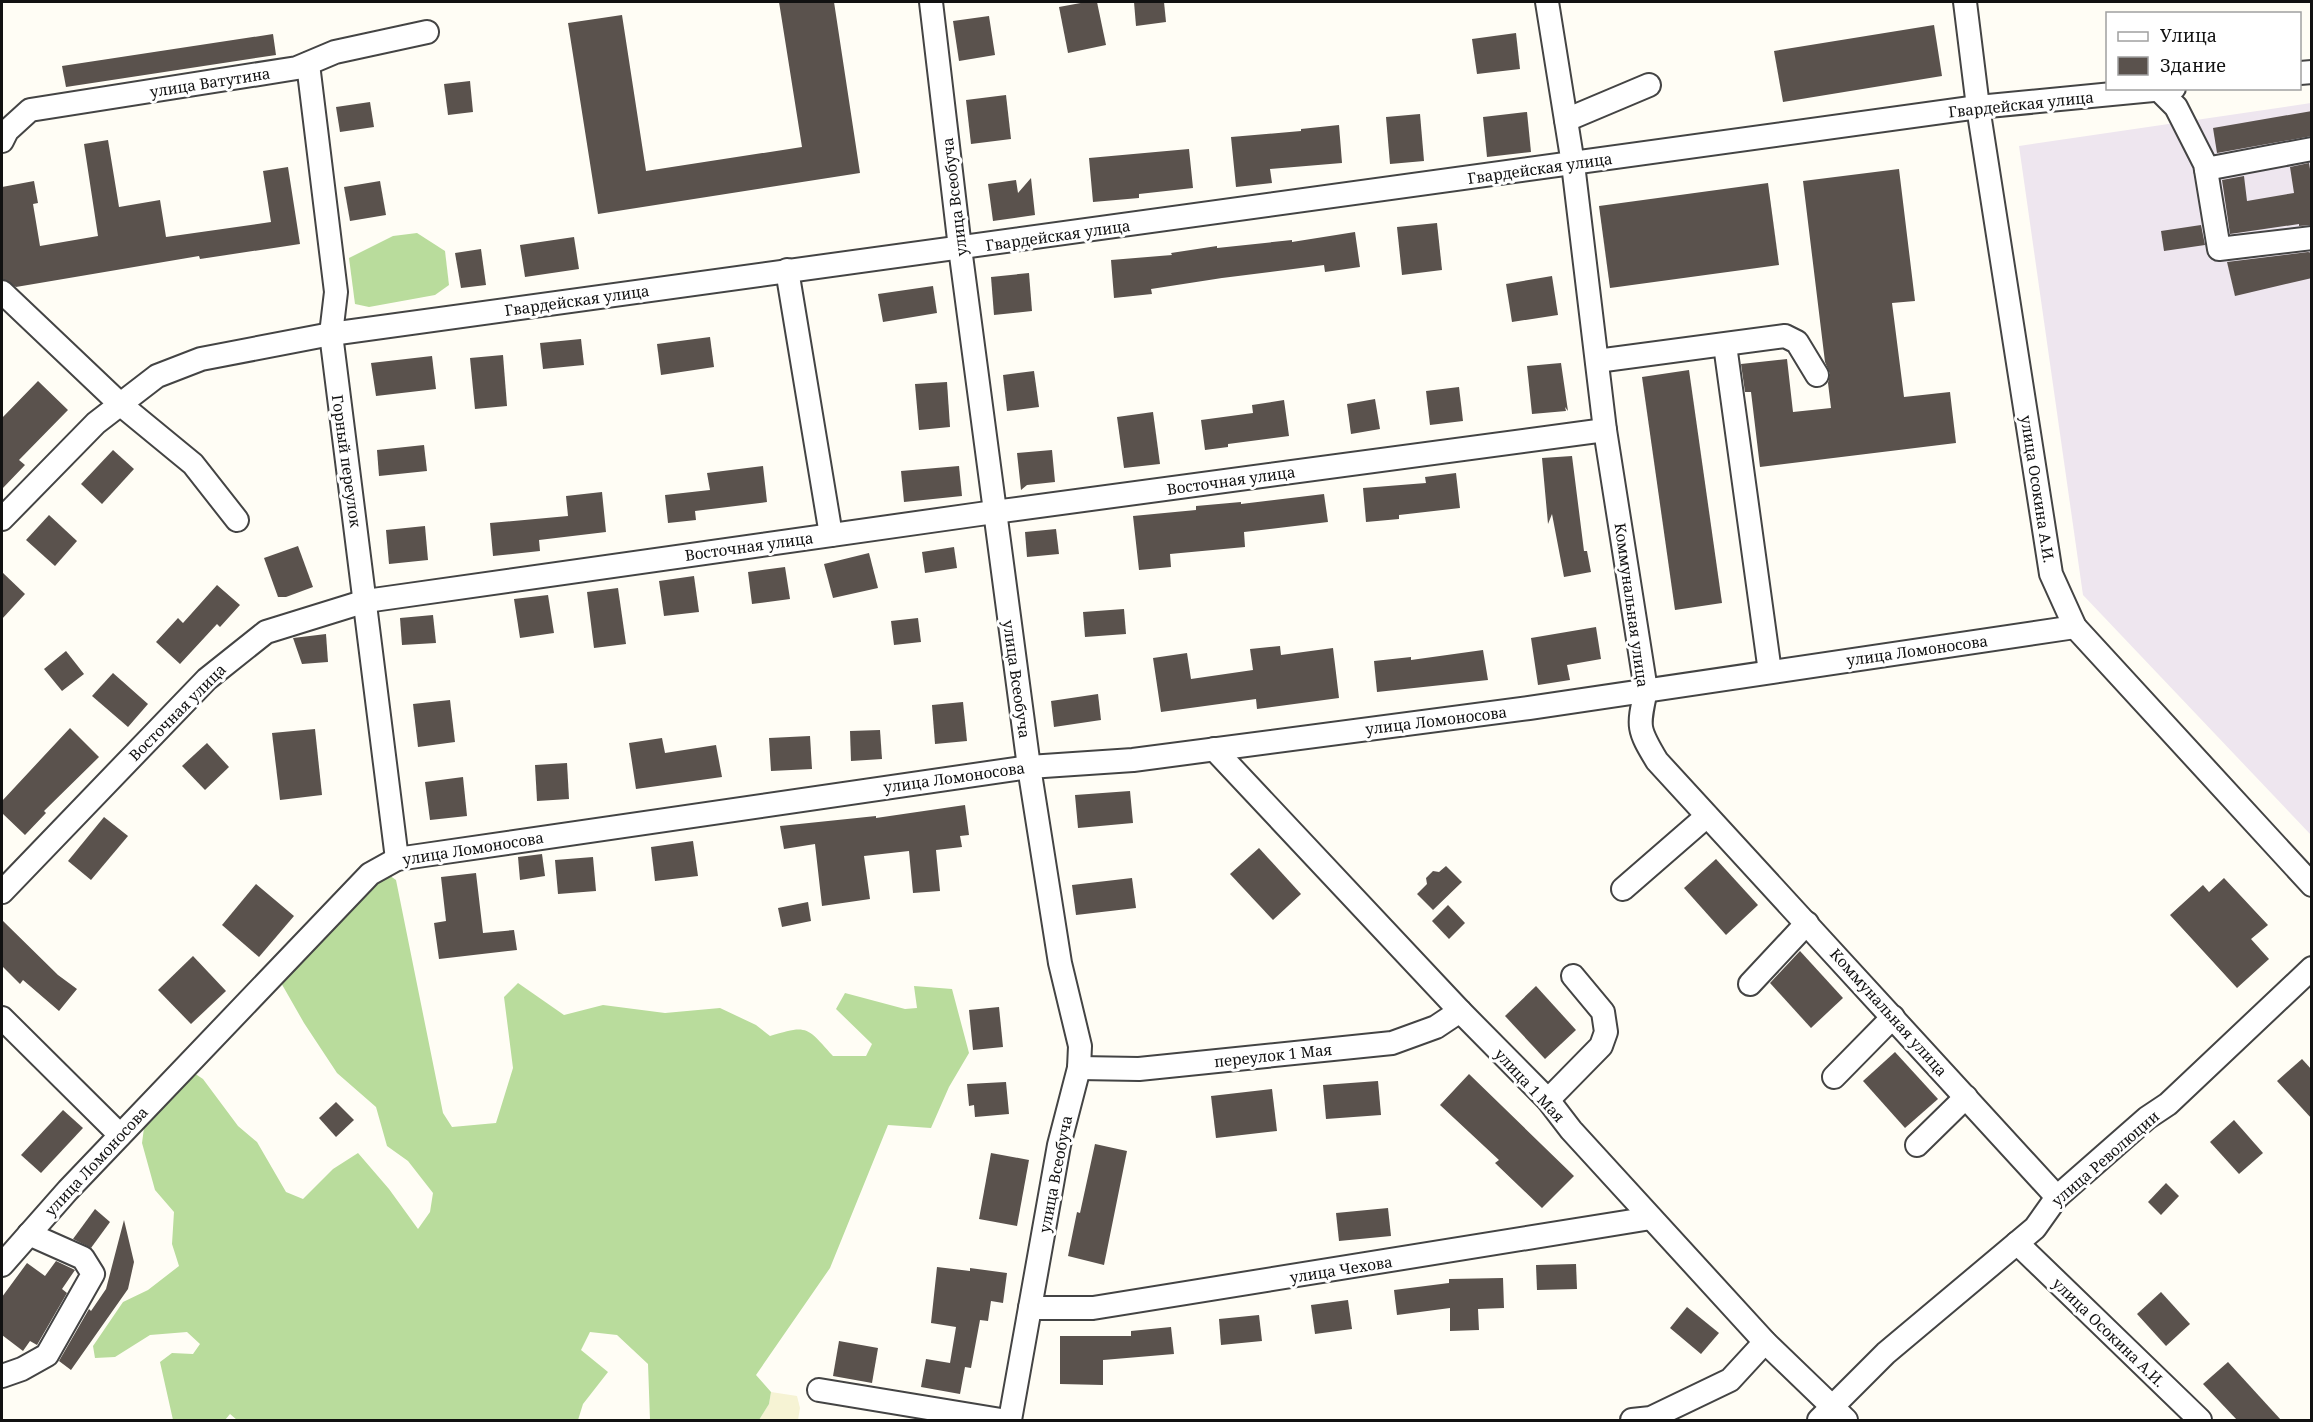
<svg xmlns="http://www.w3.org/2000/svg" width="2313" height="1422" font-family="'Noto Serif',serif">
  <rect width="100%" height="100%" fill="#fffdf5"/>
  <path fill="#eee6ef" d="M2311 103V835L2083 595 2019 146Z"/>
  <path fill="#f6f3d4" d="M771 1392 797 1396 800 1408 798 1420H759L769 1404Z"/>
  <g fill="#b9dc9c">
    <path d="M417 233 445 251 449 285 435 295 369 307 355 304 349 258 393 236Z"/>
    <path d="M386 873 396 880 443 1113 452 1127 496 1123 513 1068 504 997 518 983 564 1015 603 1005 665 1013 720 1008 756 1025 770 1036C808 1024 807 1027 833 1056H866L872 1044 836 1009 845 993 905 1009 917 1008 914 986 952 989 969 1053 949 1087 931 1128 888 1125 830 1268 756 1375 771 1392 769 1404 759 1420H650L648 1364 617 1335 590 1332 581 1350 608 1372 583 1404 578 1420H237L230 1414 225 1420H173L160 1362 172 1353 193 1354 200 1344 187 1332 150 1335 115 1357 95 1358 93 1346 123 1302 148 1290 179 1266 172 1244 174 1212 155 1190 142 1143 144 1128 162 1098 194 1073 203 1079 238 1126 257 1142 286 1192 303 1199 333 1169 358 1153 389 1189 418 1229 430 1212 433 1193 408 1161 387 1146 376 1107 337 1073 304 1023 280 981Z"/>
  </g>
  <g fill="#5a524d">
    <path d="M779 2H834L860 173 598 214 568 23 622 15 646 171 802 147Z"/>
    <path d="M1086 2H1097L1106 45 1068 53 1059 7Z"/>
    <path d="M1134 2H1164L1166 22 1136 26Z"/>
    <path d="M989 16 995 55 959 61 953 21Z"/>
    <path d="M1934 25 1942 76 1783 102 1774 51Z"/>
    <path d="M1516 33 1520 69 1477 74 1472 39Z"/>
    <path d="M273 34 276 55 66 87 62 66Z"/>
    <path d="M470 81 473 112 448 115 444 84Z"/>
    <path d="M1006 95 1011 139 971 144 966 100Z"/>
    <path d="M370 102 374 127 340 132 336 107Z"/>
    <path d="M2312 111V136L2217 153 2213 128Z"/>
    <path d="M1527 112 1531 152 1487 157 1483 117Z"/>
    <path d="M1420 114 1424 161 1390 164 1386 117Z"/>
    <path d="M1339 125 1342 163 1270 169 1272 183 1236 187 1231 137 1301 131V129Z"/>
    <path d="M108 140 119 207 160 200 166 237 271 222 263 171 288 167 300 244 200 259 199 256 16 287 2 279V187L34 181 38 203 33 204 40 246 98 236 84 144Z"/>
    <path d="M1189 149 1193 188 1139 194V198L1093 202 1089 158Z"/>
    <path d="M2309 163 2312 181V225L2299 226V224L2230 234 2222 180 2244 176 2247 201 2294 193 2290 167Z"/>
    <path d="M1899 169 1915 301 1892 303 1904 397 1950 392 1956 443 1760 467 1751 392H1745L1741 364 1787 359 1793 412 1831 408 1828 383 1830 374 1825 362 1803 181Z"/>
    <path d="M1031 178 1035 215 993 221 988 184 1016 180 1018 193Z"/>
    <path d="M380 181 386 215 350 221 344 187Z"/>
    <path d="M1768 183 1779 265 1610 288 1599 206Z"/>
    <path d="M1437 223 1442 270 1402 275 1397 227Z"/>
    <path d="M2201 225 2205 245 2164 251 2161 231Z"/>
    <path d="M1355 232 1360 267 1325 272 1324 265 1222 278 1151 289 1152 294 1114 298 1111 260 1172 255 1171 253 1217 246V248L1292 240V242Z"/>
    <path d="M574 237 579 269 525 277 520 245Z"/>
    <path d="M481 249 486 285 461 288 455 253Z"/>
    <path d="M2308 252 2312 253V278L2235 296 2227 262Z"/>
    <path d="M1029 273 1032 311 994 315 991 277Z"/>
    <path d="M1552 276 1558 315 1512 322 1506 284Z"/>
    <path d="M933 286 937 313 883 322 878 294Z"/>
    <path d="M710 337 714 367 661 375 657 344Z"/>
    <path d="M581 339 584 365 543 369 540 343Z"/>
    <path d="M503 355 507 406 475 409 470 358Z"/>
    <path d="M432 356 436 389 376 396 371 363Z"/>
    <path d="M1561 363 1568 411 1565 407 1566 411 1532 414 1527 366Z"/>
    <path d="M1689 370 1722 603 1675 610 1642 377Z"/>
    <path d="M1034 371 1039 407 1007 411 1003 375Z"/>
    <path d="M38 381 68 410 19 460 25 465 2 489V418Z"/>
    <path d="M947 382 950 427 919 430 915 384Z"/>
    <path d="M1459 387 1463 421 1430 425 1426 391Z"/>
    <path d="M1375 399 1380 429 1351 434 1347 404Z"/>
    <path d="M1284 400 1289 436 1228 444V447L1205 450 1201 420 1253 413 1252 405Z"/>
    <path d="M1153 412 1160 464 1124 468 1117 417Z"/>
    <path d="M424 445 427 471 379 476 377 450Z"/>
    <path d="M113 450 134 469 102 504 81 484Z"/>
    <path d="M1052 450 1055 482 1027 485 1021 490 1017 453Z"/>
    <path d="M1572 456 1584 551H1587L1591 572 1564 577 1552 514 1548 524 1542 458Z"/>
    <path d="M763 466 767 502 695 511 696 520 668 523 665 495 710 490 707 473Z"/>
    <path d="M959 466 962 496 904 502 901 471Z"/>
    <path d="M1456 473 1460 508 1399 515V519L1366 522 1363 488 1426 483 1425 477Z"/>
    <path d="M602 492 606 532 539 540 540 551 493 556 490 523 568 516 566 496Z"/>
    <path d="M1324 494 1328 522 1244 532 1245 547 1170 554 1171 567 1139 570 1133 516 1196 510V506L1241 502V504Z"/>
    <path d="M49 515 77 541 55 566 26 540Z"/>
    <path d="M425 526 428 560 389 564 386 530Z"/>
    <path d="M1056 529 1059 554 1027 557 1025 532Z"/>
    <path d="M298 546 313 587 286 597H278L264 558Z"/>
    <path d="M954 547 957 568 925 573 922 552Z"/>
    <path d="M869 553 878 588 833 598 824 564Z"/>
    <path d="M785 567 790 599 752 604 748 572Z"/>
    <path d="M2 572 25 594 2 619Z"/>
    <path d="M694 576 699 612 664 616 659 581Z"/>
    <path d="M217 585 240 605 220 627 217 624 180 664 156 642 178 618 183 623Z"/>
    <path d="M618 588 626 644 594 648 587 592Z"/>
    <path d="M548 595 554 633 520 638 514 599Z"/>
    <path d="M1124 609 1126 634 1085 637 1083 612Z"/>
    <path d="M433 615 436 643 402 645 400 618Z"/>
    <path d="M918 618 921 642 894 645 891 621Z"/>
    <path d="M1596 627 1601 659 1567 665 1570 680 1538 685 1531 638Z"/>
    <path d="M326 634 328 662 302 664 293 638Z"/>
    <path d="M1280 646 1281 655 1333 648 1339 698 1257 709 1256 699 1161 712 1153 658 1187 653 1191 679 1253 670 1250 649Z"/>
    <path d="M1483 650 1488 680 1377 692 1374 661 1411 657V660Z"/>
    <path d="M66 651 84 674 62 691 44 669Z"/>
    <path d="M113 673 148 704 128 727 92 696Z"/>
    <path d="M1098 694 1101 720 1054 727 1051 701Z"/>
    <path d="M450 700 455 742 418 747 413 704Z"/>
    <path d="M963 702 967 741 935 744 932 705Z"/>
    <path d="M70 728 99 757 44 811 46 813 25 835 2 813V801Z"/>
    <path d="M315 729 322 795 280 800 272 733Z"/>
    <path d="M880 730 882 759 851 761 850 731Z"/>
    <path d="M810 736 812 769 771 771 769 738Z"/>
    <path d="M662 738 665 753 716 745 722 777 636 789 629 743Z"/>
    <path d="M207 743 229 767 205 790 182 766Z"/>
    <path d="M567 763 569 799 537 801 535 765Z"/>
    <path d="M463 777 467 816 430 820 425 782Z"/>
    <path d="M1130 791 1133 823 1078 828 1075 795Z"/>
    <path d="M965 805 969 835 960 836 962 847 936 850 940 891 913 893 909 851 864 856 870 899 822 906 815 844 784 849 780 826 876 816V818Z"/>
    <path d="M104 817 128 836 91 880 68 861Z"/>
    <path d="M693 841 698 876 655 881 651 847Z"/>
    <path d="M1259 848 1301 894 1273 920 1230 874Z"/>
    <path d="M542 854 545 876 520 880 518 857Z"/>
    <path d="M593 857 596 891 558 894 555 860Z"/>
    <path d="M1716 859 1758 905 1726 935 1684 888Z"/>
    <path d="M1446 866 1462 882 1433 910 1417 894 1427 884 1426 878 1433 871 1439 872Z"/>
    <path d="M476 873 483 933 514 930 517 950 439 959 434 923 446 921 441 877Z"/>
    <path d="M1132 878 1136 908 1076 915 1072 885Z"/>
    <path d="M2224 878 2268 925 2251 939 2269 959 2237 988 2170 915 2203 885 2209 892Z"/>
    <path d="M256 884 294 916 259 957 222 925Z"/>
    <path d="M808 902 811 921 782 927 778 908Z"/>
    <path d="M1448 905 1465 923 1449 939 1432 921Z"/>
    <path d="M2 920 58 975 77 989 59 1011 23 980 20 984 2 966Z"/>
    <path d="M1800 951 1843 998 1811 1028 1770 983Z"/>
    <path d="M193 956 226 991 191 1024 158 990Z"/>
    <path d="M1536 986 1576 1030 1545 1059 1505 1016Z"/>
    <path d="M999 1007 1003 1047 973 1050 969 1010Z"/>
    <path d="M1895 1052 1938 1099 1905 1128 1863 1081Z"/>
    <path d="M2302 1059 2312 1070V1119L2277 1081Z"/>
    <path d="M1469 1074 1574 1176 1542 1208 1495 1163 1499 1160 1440 1105Z"/>
    <path d="M1378 1081 1381 1115 1326 1119 1323 1085Z"/>
    <path d="M1006 1082 1009 1114 975 1117 974 1105 969 1106 967 1084Z"/>
    <path d="M1272 1089 1277 1131 1216 1138 1211 1096Z"/>
    <path d="M336 1102 354 1120 336 1137 319 1118Z"/>
    <path d="M63 1110 83 1128 41 1173 21 1155Z"/>
    <path d="M2234 1120 2263 1153 2239 1174 2210 1142Z"/>
    <path d="M1095 1144 1127 1151 1104 1265 1068 1256 1077 1212 1080 1213Z"/>
    <path d="M991 1153 1029 1160 1017 1226 979 1219Z"/>
    <path d="M2166 1183 2179 1196 2161 1215 2148 1202Z"/>
    <path d="M1388 1208 1391 1236 1339 1241 1336 1213Z"/>
    <path d="M95 1209 110 1222 91 1248 73 1239Z"/>
    <path d="M124 1220 134 1262 128 1289 71 1370 59 1361 89 1309 91 1311 106 1289Z"/>
    <path d="M56 1261 75 1270 62 1289 67 1293 37 1345 30 1341 23 1351 2 1335V1297L27 1263 45 1276Z"/>
    <path d="M1576 1264 1577 1289 1537 1290 1536 1265Z"/>
    <path d="M937 1267 970 1271V1268L1007 1273 1003 1303 991 1301 988 1321 980 1320 971 1368 965 1367 960 1394 921 1387 926 1359 950 1363 956 1327 931 1323Z"/>
    <path d="M1503 1278 1504 1308 1478 1309 1479 1330 1450 1331V1308L1397 1315 1394 1290 1449 1283V1279Z"/>
    <path d="M2161 1292 2190 1324 2166 1346 2137 1314Z"/>
    <path d="M1348 1300 1352 1329 1315 1334 1311 1305Z"/>
    <path d="M1687 1307 1719 1333 1701 1354 1670 1328Z"/>
    <path d="M1259 1315 1262 1341 1221 1345 1219 1319Z"/>
    <path d="M1171 1327 1174 1354 1103 1360V1385L1060 1384V1336H1131V1331Z"/>
    <path d="M839 1341 878 1348 872 1383 833 1376Z"/>
    <path d="M2228 1362 2281 1420H2237L2203 1384Z"/>
  </g>
  <g fill="none" stroke-linecap="round" stroke-linejoin="round">
    <defs>
      <g id="minor">
        <path d="M931 2 960 248 1029 767 1060 963 1080 1046 1079 1068 1059 1145 1010 1420"/>
        <path d="M1547 2 1573 164 1605 430 1646 690C1638 727 1637 728 1657 761L2057 1197"/>
        <path d="M1965 2 1978 107 2051 574 2075 627 2312 885"/>
        <path d="M308 64 336 292 331 334 397 859"/>
        <path d="M2300 73 2312 72"/>
        <path d="M2159 90 2176 107 2205 164 2219 249 2312 238"/>
        <path d="M1566 120 1649 85"/>
        <path d="M2 141 7 131 30 110 297 68 335 52 427 32"/>
        <path d="M2206 169 2312 149"/>
        <path d="M787 270 831 535"/>
        <path d="M2 292 120 404 193 464 237 520"/>
        <path d="M1725 345 1770 672"/>
        <path d="M1597 361 1785 336 1797 342 1817 375"/>
        <path d="M2 519 96 423 157 376 201 359 331 334 1978 107 2174 88"/>
        <path d="M1214 749 1460 1011 1548 1100 1571 1130 1765 1342 1846 1420"/>
        <path d="M1623 889 1707 816"/>
        <path d="M2 892 207 679 266 632 366 601 994 512 1605 430"/>
        <path d="M1750 984 1807 923"/>
        <path d="M2 1018 120 1135"/>
        <path d="M1079 1068 1139 1069 1392 1043 1436 1027 1460 1011"/>
        <path d="M1834 1077 1893 1017"/>
        <path d="M1548 1100 1601 1046 1606 1032 1603 1012 1573 976"/>
        <path d="M1917 1145 1966 1097"/>
        <path d="M2017 1243 2200 1420"/>
        <path d="M2 1265 68 1190 370 874 397 859 1029 767 1133 760 1529 708 2075 627"/>
        <path d="M1030 1308H1093L1651 1218"/>
        <path d="M2 1376 22 1369 47 1355 93 1274 83 1258 29 1234"/>
        <path d="M819 1390 1001 1420"/>
        <path d="M1632 1420 1651 1418 1730 1380 1765 1342"/>
        <path d="M1819 1420 1886 1353 2035 1228 2057 1197 2147 1118 2168 1104 2312 968"/>
      </g>
    </defs>
    <use href="#minor" stroke="#444" stroke-width="26"/>
    <use href="#minor" stroke="#fff" stroke-width="22"/>
  </g>
  <g text-anchor="middle" dominant-baseline="central" stroke-width="6" stroke-linejoin="round" paint-order="stroke">
    <g font-size="15" fill="#111" stroke="#fff">
      <text transform="translate(210 82) rotate(-9)">улица Ватутина</text>
      <text transform="translate(2021 104) rotate(-6)">Гвардейская улица</text>
      <text transform="translate(1540 168) rotate(-8)">Гвардейская улица</text>
      <text transform="translate(954 197) rotate(-97)">улица Всеобуча</text>
      <text transform="translate(1058 235) rotate(-8)">Гвардейская улица</text>
      <text transform="translate(577 300) rotate(-8)">Гвардейская улица</text>
      <text transform="translate(347 461) rotate(82)">Горный переулок</text>
      <text transform="translate(1231 480) rotate(-8)">Восточная улица</text>
      <text transform="translate(2038 489) rotate(81)">улица Осокина А.И.</text>
      <text transform="translate(749 546) rotate(-8)">Восточная улица</text>
      <text transform="translate(1632 605) rotate(82)">Коммунальная улица</text>
      <text transform="translate(1917 650) rotate(-8)">улица Ломоносова</text>
      <text transform="translate(1017 679) rotate(82)">улица Всеобуча</text>
      <text transform="translate(177 712) rotate(-45)">Восточная улица</text>
      <text transform="translate(1436 720) rotate(-7)">улица Ломоносова</text>
      <text transform="translate(954 777) rotate(-8)">улица Ломоносова</text>
      <text transform="translate(473 848) rotate(-9)">улица Ломоносова</text>
      <text transform="translate(1889 1012) rotate(48)">Коммунальная улица</text>
      <text transform="translate(1273 1055) rotate(-6)">переулок 1 Мая</text>
      <text transform="translate(1530 1085) rotate(47)">улица 1 Мая</text>
      <text transform="translate(2105 1158) rotate(-41)">улица Революции</text>
      <text transform="translate(96 1161) rotate(-47)">улица Ломоносова</text>
      <text transform="translate(1055 1174) rotate(-79)">улица Всеобуча</text>
      <text transform="translate(1341 1269) rotate(-9)">улица Чехова</text>
      <text transform="translate(2109 1332) rotate(44)">улица Осокина А.И.</text>
    </g>
  </g>
  <rect width="2313" height="1422" fill="none" stroke="#111111" stroke-width="6"/>
  <rect x="2106" y="12" width="195" height="78" fill="#ffffff" stroke="#a0a0a0" stroke-width="1.5"/>
  <rect x="2118" y="32" width="30" height="9" fill="#ffffff" stroke="#a0a0a0" stroke-width="1.5"/>
  <text x="2160" y="42" font-size="18" fill="#111111">Улица</text>
  <rect x="2118" y="57" width="30" height="18" fill="#5a524d" stroke="#a0a0a0" stroke-width="1.5"/>
  <text x="2160" y="72" font-size="18" fill="#111111">Здание</text>
</svg>
